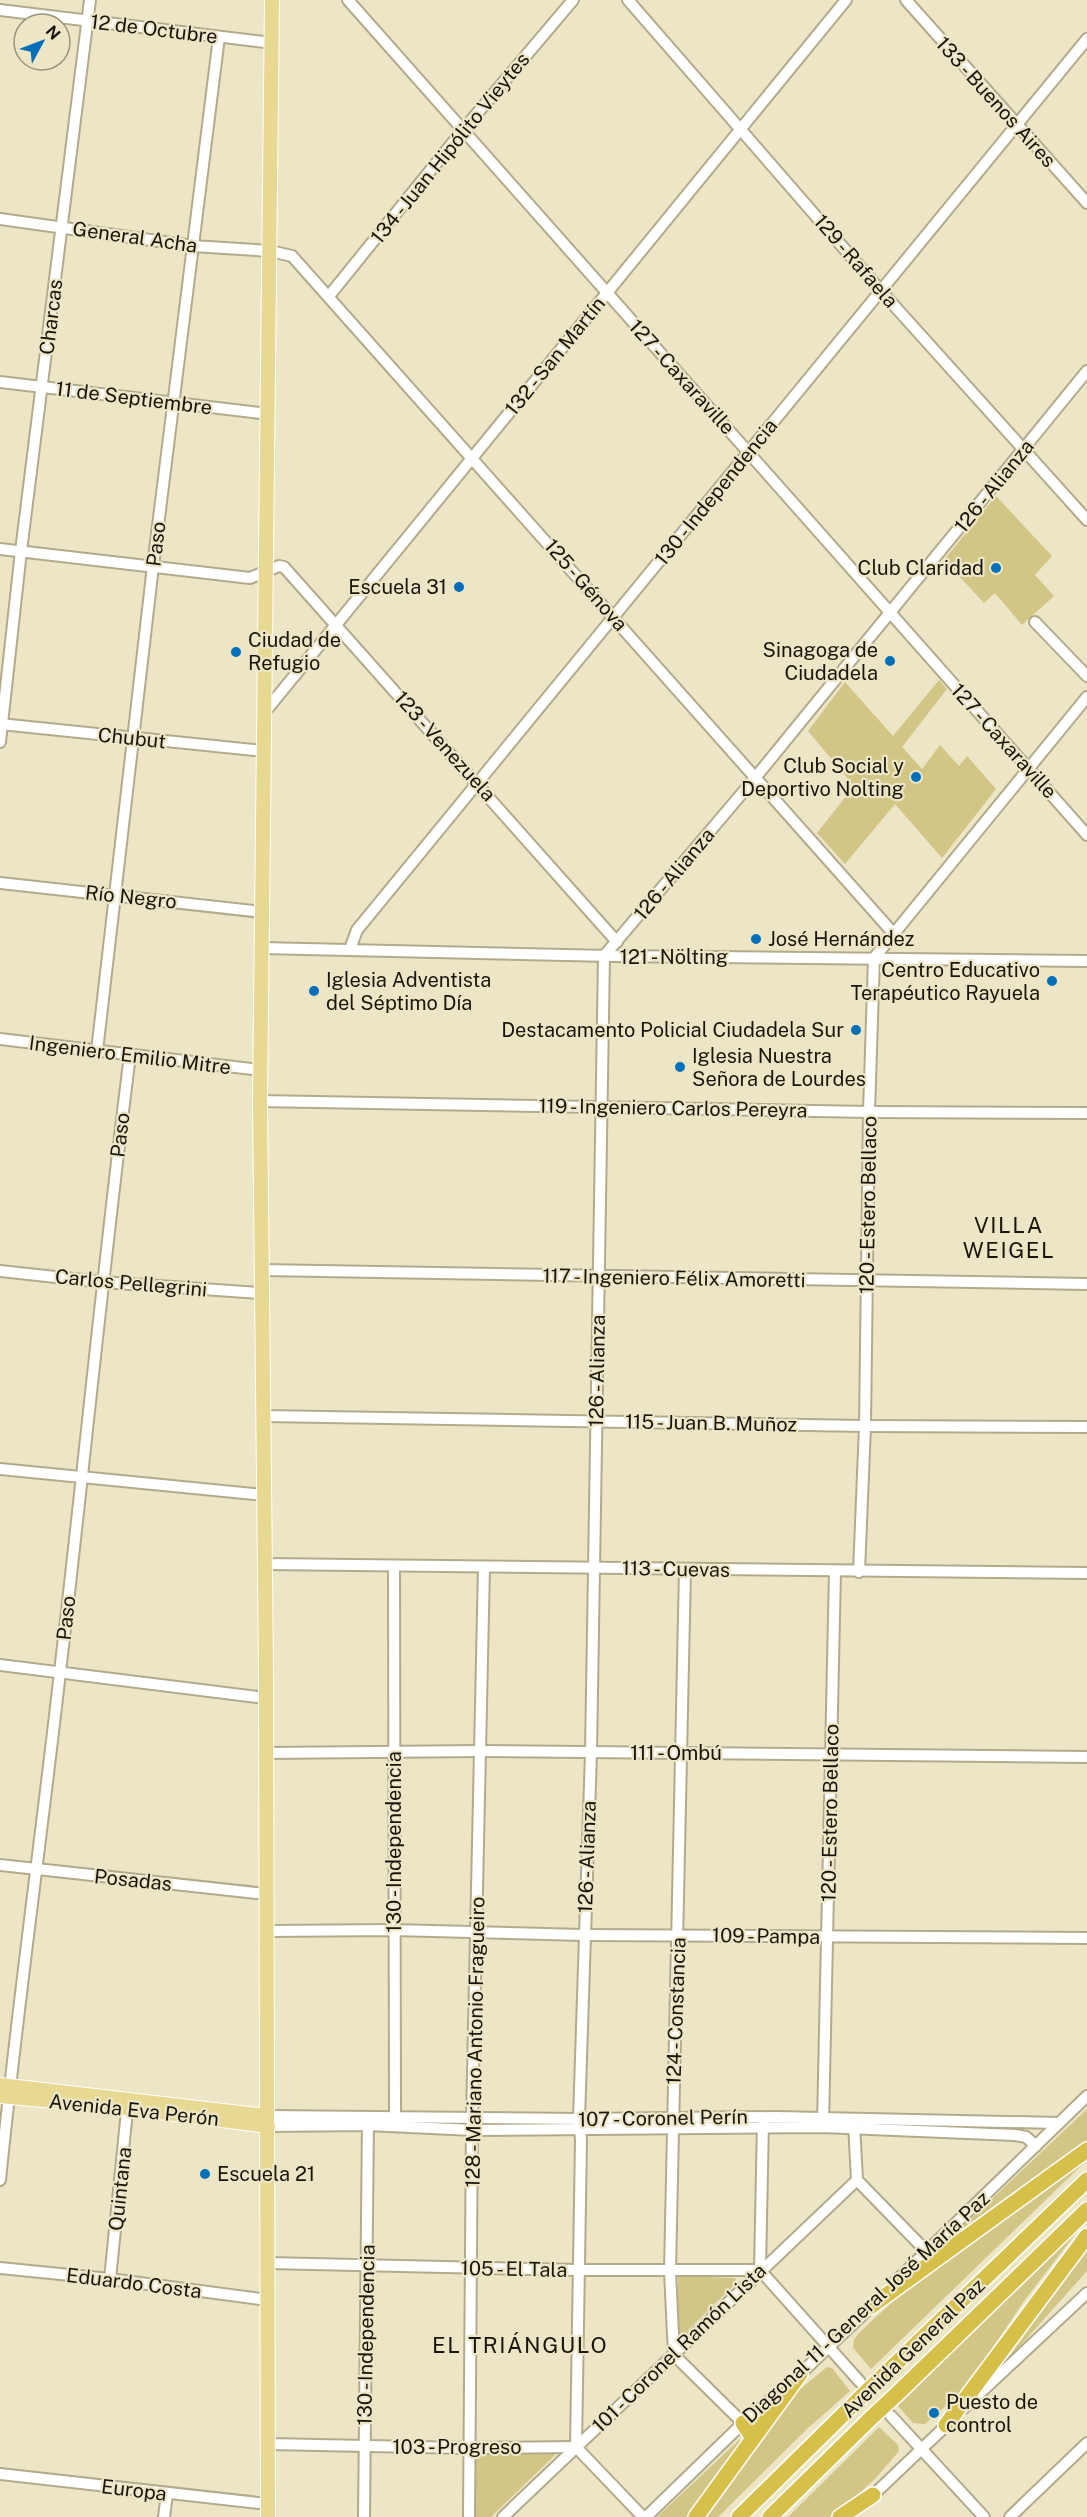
<svg xmlns="http://www.w3.org/2000/svg" width="1087" height="2517" font-family="'Public Sans',sans-serif">
  <rect width="100%" height="100%" fill="#ede6c6"/>
  <g fill="#d2c687">
    <path d="M996 496 1052 556 1035 575 1054 596 1022 625 995 593 984 603 944 560Z"/>
    <path d="M939 680 947 689 902 747 922 769 940 745 959 766 967 756 996 789 942 858 895 804 845 864 817 833 854 786 808 731 845 682 893 736Z"/>
    <path d="M1087 2109V2142L941 2251 939 2249Z"/>
    <path d="M1087 2155V2160L871 2369 853 2348 854 2340 858 2334 905 2290Z"/>
    <path d="M1087 2219 1024 2301 982 2364 956 2397 925 2424 913 2423 898 2406Z"/>
    <path d="M1087 2245V2271L1003 2365Z"/>
    <path d="M678 2276 735 2278 737 2282 682 2336 678 2334Z"/>
    <path d="M827 2367 832 2368 850 2391 807 2429 718 2517H700L794 2394Z"/>
    <path d="M879 2427 898 2445 899 2451 877 2477 833 2517H788Z"/>
    <path d="M740 2439 742 2443 689 2517H657Z"/>
    <path d="M552 2449 556 2451 555 2455 491 2517H474L473 2454Z"/>
  </g>
  <g fill="none" stroke-linecap="round" stroke-linejoin="round">
    <defs>
      <g id="minor">
        <path d="M348 0 1087 835"/>
        <path d="M628 0 881 291 1087 520"/>
        <path d="M906 0 1087 203"/>
        <path d="M0 10 272 43"/>
        <path d="M0 219 193 246 270 251 292 256 894 934"/>
        <path d="M329 296 463 130 573 0"/>
        <path d="M0 382 268 414"/>
        <path d="M0 549 250 578 279 566 284 567 617 942"/>
        <path d="M1035 622 1087 676"/>
        <path d="M264 713 846 0"/>
        <path d="M0 724 264 751"/>
        <path d="M0 742 21 551 90 0"/>
        <path d="M0 883 262 912"/>
        <path d="M262 948 611 956 1087 961"/>
        <path d="M350 949 357 930 1087 39"/>
        <path d="M0 1039 260 1070"/>
        <path d="M97 1051 153 566 219 37"/>
        <path d="M260 1101 869 1112 1087 1113"/>
        <path d="M262 1270 1087 1284"/>
        <path d="M0 1271 102 1282 261 1293"/>
        <path d="M263 1416 865 1426 1087 1427"/>
        <path d="M0 1469 264 1495"/>
        <path d="M265 1564 1087 1573"/>
        <path d="M394 1566 395 2118"/>
        <path d="M685 1570 670 2271 674 2355 743 2423"/>
        <path d="M859 1572 865 1426 869 1112 874 958 1087 697"/>
        <path d="M0 1665 265 1698"/>
        <path d="M265 1753 482 1751 1087 1757"/>
        <path d="M0 1865 266 1894"/>
        <path d="M266 1931 393 1930 584 1935 1087 1938"/>
        <path d="M267 2116 579 2119 776 2117 1059 2123"/>
        <path d="M763 2120 760 2270 860 2382"/>
        <path d="M823 2124 835 1571"/>
        <path d="M854 2124 857 2180 926 2251"/>
        <path d="M268 2126 367 2125 473 2130 822 2127 1015 2135 1026 2137 1036 2146"/>
        <path d="M0 2180C17 2010 41 1841 60 1672 84 1466 104 1260 130 1055"/>
        <path d="M268 2263 578 2270H760"/>
        <path d="M0 2268 110 2279 268 2300"/>
        <path d="M110 2279 128 2101"/>
        <path d="M895 2282 1087 2096"/>
        <path d="M964 2408 1087 2293"/>
        <path d="M891 2416 984 2517"/>
        <path d="M267 2444 469 2448 576 2447"/>
        <path d="M0 2474 268 2504"/>
        <path d="M869 2499 951 2421"/>
        <path d="M164 2517 167 2494"/>
        <path d="M364 2517 368 2119"/>
        <path d="M469 2517 472 2119 484 1567"/>
        <path d="M503 2517 857 2180"/>
        <path d="M643 2517 576 2447 581 2140 579 2119 591 1753 604 956 755 778 1087 371"/>
        <path d="M646 2517 743 2423 800 2374 874 2304"/>
        <path d="M1010 2517 1087 2443"/>
      </g>
      <g id="major">
        <path d="M0 2085 267 2116"/>
        <path d="M0 2096 128 2108 268 2126"/>
        <path d="M268 2517 266 1669 260 1101 272 0"/>
      </g>
      <g id="highway">
        <path d="M870 2307 1087 2150"/>
        <path d="M884 2375 1087 2180"/>
        <path d="M899 2392 1087 2210"/>
        <path d="M743 2423 753 2438"/>
        <path d="M946 2425 1087 2236"/>
        <path d="M696 2517 800 2374"/>
        <path d="M739 2517 856 2402"/>
        <path d="M770 2517 871 2418"/>
        <path d="M840 2517 873 2495"/>
      </g>
    </defs>
    <use href="#minor" stroke="#b1ab8c" stroke-width="14"/>
    <use href="#major" stroke="#fff" stroke-width="16"/>
    <use href="#highway" stroke="#fff" stroke-width="18"/>
    <use href="#minor" stroke="#fff" stroke-width="10"/>
    <use href="#major" stroke="#e7d992" stroke-width="14"/>
    <use href="#highway" stroke="#d7c04a" stroke-width="15"/>
    <defs>
      <g id="highway-bridge">
        <path d="M856 2402 884 2375"/>
        <path d="M871 2418 899 2392"/>
      </g>
    </defs>
    <use href="#highway-bridge" stroke="#fff" stroke-width="18" stroke-linecap="butt"/>
    <use href="#highway-bridge" stroke="#d7c04a" stroke-width="15"/>
  </g>
  <g fill="#006fba" stroke="#ede6c6" stroke-width="2">
    <circle cx="996" cy="568" r="6"/>
    <circle cx="459" cy="587" r="6"/>
    <circle cx="236" cy="652" r="6"/>
    <circle cx="890" cy="661" r="6"/>
    <circle cx="916" cy="777" r="6"/>
    <circle cx="756" cy="939" r="6"/>
    <circle cx="1052" cy="981" r="6"/>
    <circle cx="314" cy="991" r="6"/>
    <circle cx="856" cy="1030" r="6"/>
    <circle cx="680" cy="1067" r="6"/>
    <circle cx="205" cy="2174" r="6"/>
    <circle cx="934" cy="2413" r="6"/>
  </g>
  <g text-anchor="middle" dominant-baseline="central" stroke-width="4.5" stroke-linejoin="round" paint-order="stroke">
    <g font-size="20" fill="#18160b" stroke="#ede6c6">
      <text transform="translate(154 29) rotate(7)">12 de Octubre</text>
      <text transform="translate(996 102) rotate(48)">133 - Buenos Aires</text>
      <text transform="translate(450 148) rotate(-51)">134 - Juan Hipólito Vieytes</text>
      <text transform="translate(135 237) rotate(8)">General Acha</text>
      <text transform="translate(856 261) rotate(49)">129 - Rafaela</text>
      <text transform="translate(51 317) rotate(-83)">Charcas</text>
      <text transform="translate(555 356) rotate(-51)">132 - San Martín</text>
      <text transform="translate(682 377) rotate(48)">127 - Caxaraville</text>
      <text transform="translate(134 398) rotate(7)">11 de Septiembre</text>
      <text transform="translate(994 486) rotate(-51)">126 - Alianza</text>
      <text transform="translate(716 492) rotate(-51)">130 - Independencia</text>
      <text transform="translate(156 544) rotate(-83)">Paso</text>
      <text transform="translate(586 585) rotate(49)">125 - Génova</text>
      <text transform="translate(132 738) rotate(6)">Chubut</text>
      <text transform="translate(1004 741) rotate(48)">127 - Caxaraville</text>
      <text transform="translate(445 746) rotate(48)">123 - Venezuela</text>
      <text transform="translate(674 874) rotate(-50)">126 - Alianza</text>
      <text transform="translate(131 897) rotate(6)">Río Negro</text>
      <text x="674" y="957">121 - Nölting</text>
      <text transform="translate(130 1055) rotate(7)">Ingeniero Emilio Mitre</text>
      <text transform="translate(673 1108) rotate(1)">119 - Ingeniero Carlos Pereyra</text>
      <text transform="translate(120 1135) rotate(-83)">Paso</text>
      <text transform="translate(868 1205) rotate(-89)">120 - Estero Bellaco</text>
      <text transform="translate(674 1278) rotate(1)">117 - Ingeniero Félix Amoretti</text>
      <text transform="translate(131 1283) rotate(5)">Carlos Pellegrini</text>
      <text transform="translate(597 1371) rotate(-89)">126 - Alianza</text>
      <text transform="translate(711 1423) rotate(1)">115 - Juan B. Muñoz</text>
      <text transform="translate(676 1569) rotate(1)">113 - Cuevas</text>
      <text transform="translate(66 1618) rotate(-84)">Paso</text>
      <text x="676" y="1753">111 - Ombú</text>
      <text transform="translate(830 1813) rotate(-89)">120 - Estero Bellaco</text>
      <text transform="translate(394 1842) rotate(-90)">130 - Independencia</text>
      <text transform="translate(587 1857) rotate(-88)">126 - Alianza</text>
      <text transform="translate(133 1880) rotate(6)">Posadas</text>
      <text transform="translate(766 1936) rotate(1)">109 - Pampa</text>
      <text transform="translate(676 2011) rotate(-88)">124 - Constancia</text>
      <text transform="translate(475 2042) rotate(-89)">128 - Mariano Antonio Fragueiro</text>
      <text transform="translate(134 2110) rotate(6)">Avenida Eva Perón</text>
      <text transform="translate(663 2118) rotate(-1)">107 - Coronel Perín</text>
      <text transform="translate(120 2189) rotate(-84)">Quintana</text>
      <text transform="translate(514 2269) rotate(1)">105 - El Tala</text>
      <text transform="translate(134 2283) rotate(7)">Eduardo Costa</text>
      <text transform="translate(866 2307) rotate(-43)">Diagonal 11 - General José María Paz</text>
      <text transform="translate(366 2335) rotate(-89)">130 - Independencia</text>
      <text transform="translate(679 2348) rotate(-44)">101 - Coronel Ramón Lista</text>
      <text transform="translate(913 2348) rotate(-44)">Avenida General Paz</text>
      <text x="457" y="2447">103 - Progreso</text>
      <text transform="translate(134 2490) rotate(7)">Europa</text>
    </g>
    <g font-size="20" fill="#18160b" stroke="#ede6c6" text-anchor="end">
      <text x="984" y="568">Club Claridad</text>
      <text x="447" y="587">Escuela 31</text>
      <text x="248" y="640" text-anchor="start">Ciudad de<tspan x="248" dy="23">Refugio</tspan></text>
      <text x="878" y="650">Sinagoga de<tspan x="878" dy="23">Ciudadela</tspan></text>
      <text x="904" y="766">Club Social y<tspan x="904" dy="23">Deportivo Nolting</tspan></text>
      <text x="768" y="939" text-anchor="start">José Hernández</text>
      <text x="1040" y="970">Centro Educativo<tspan x="1040" dy="23">Terapéutico Rayuela</tspan></text>
      <text x="326" y="980" text-anchor="start">Iglesia Adventista<tspan x="326" dy="23">del Séptimo Día</tspan></text>
      <text x="844" y="1030">Destacamento Policial Ciudadela Sur</text>
      <text x="692" y="1056" text-anchor="start">Iglesia Nuestra<tspan x="692" dy="23">Señora de Lourdes</tspan></text>
      <text x="217" y="2174" text-anchor="start">Escuela 21</text>
      <text x="946" y="2402" text-anchor="start">Puesto de<tspan x="946" dy="23">control</tspan></text>
    </g>
    <g font-size="22" letter-spacing="1.5" fill="#18160b" stroke="#ede6c6">
      <text x="1009" y="1225">VILLA<tspan x="1009" dy="25">WEIGEL</tspan></text>
      <text x="520" y="2345">EL TRIÁNGULO</text>
    </g>
  </g>
  <g transform="translate(42 42) rotate(49)"><circle r="28" fill="#ede6c6" stroke="#98937b" stroke-width="1.5"/>
  <path d="M0-4.5L10 22L0 15L-10 22Z" fill="#006fba"/>
  <text y="-9" font-size="16" font-weight="bold" text-anchor="middle" fill="#18160b">N</text>
  </g>
</svg>
